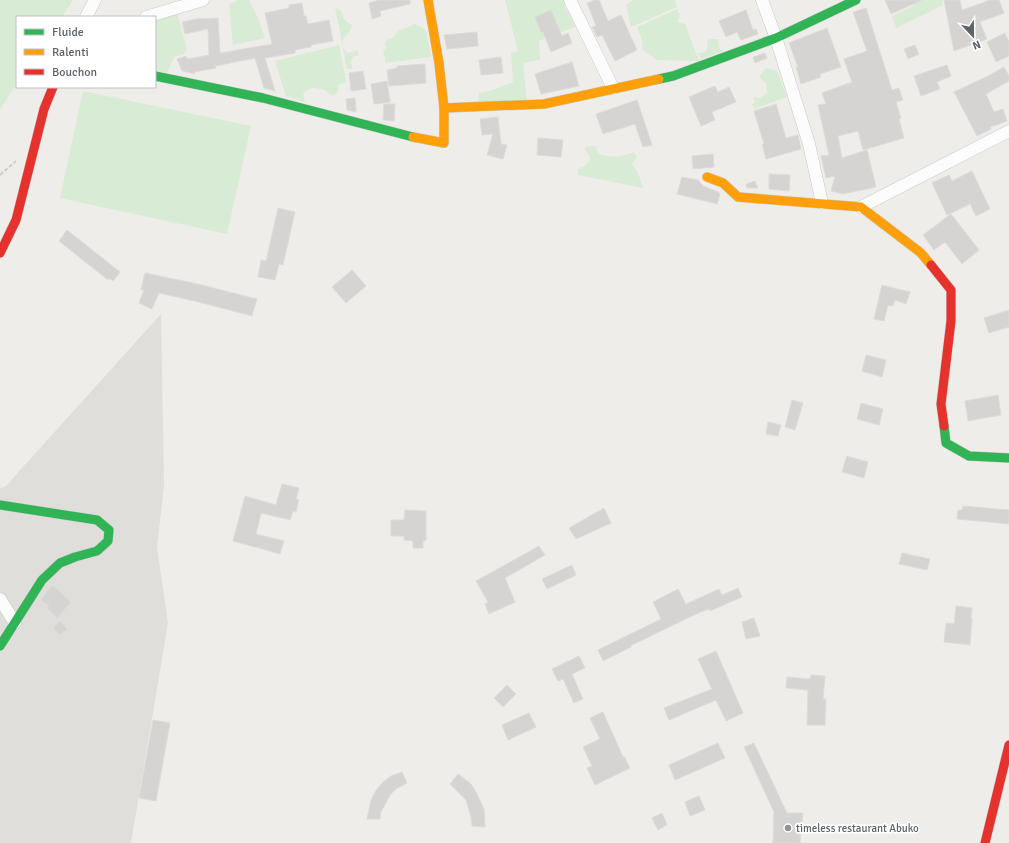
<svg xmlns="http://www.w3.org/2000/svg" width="1009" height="843" font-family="Signika,sans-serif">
  <rect width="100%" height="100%" fill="#efede9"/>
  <path fill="#e0deda" d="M161 314 164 486 157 547 168 623 131 843H0V488L5 487Z"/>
  <g fill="#d8ebd4" fill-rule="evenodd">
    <path d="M0 0H73L62 17H17V84L0 109Z"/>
    <path d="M240 0H249L258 18 265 38 233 45 229 4Z"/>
    <path d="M505 0H565V8L580 25 539 41 540 60 523 63 527 102 478 103 479 93 490 91 513 82 511 53 518 51ZM551 10 557 25 541 32 535 17Z"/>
    <path d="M633 0H675L677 7 631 27 626 5Z"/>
    <path d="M913 0H942L943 5 896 28 892 16 915 5Z"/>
    <path d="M335 7 342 12C342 19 347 22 352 25 351 36 333 40 348 53L357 50 359 53 358 56H354L350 62 353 69H347Z"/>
    <path d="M677 9 680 15 677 21V22L685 24 699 61 657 60 643 50 642 40 637 27Z"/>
    <path d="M177 13 187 49 184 54 174 57 167 73 155 70V19Z"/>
    <path d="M415 24 426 30 431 57 385 63V57L383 54 386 47 385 43 387 40 394 37 398 31Z"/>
    <path d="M710 39H718L719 48 723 51 701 59 698 53H702L707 50V41Z"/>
    <path d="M339 45 346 81 345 83 339 84 338 91 335 94 332 95 323 89 312 88 305 91 303 95 305 102 286 96 275 61Z"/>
    <path d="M766 68 777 71 787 97 754 109 752 104 755 103 753 97 760 98 767 93 766 83 759 77Z"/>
    <path d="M83 91 251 126 227 234 60 198Z"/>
    <path d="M588 146H595L599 154C612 158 622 157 634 152L637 158 634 160 632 164 638 173 643 188 578 175V169L585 166 590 160 589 155 584 149Z"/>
  </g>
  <g fill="#d5d4d2" stroke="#dedcd8">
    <path d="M379 0H410V4L380 11 381 16 372 19 369 3Z"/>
    <path d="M595 0H599L608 21 621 15 637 50 615 61 602 35 597 37 592 27 596 26 587 3Z"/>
    <path d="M885 0H922L891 14Z"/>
    <path d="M944 0H960L962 10 990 0H999L1004 13 980 22 987 39 954 51Z"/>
    <path d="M302 3 304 16H306L308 24 329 20 333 41 311 45V47L295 50V53L265 58 275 91 264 88 255 58 215 66 216 68 194 72 195 74 182 71 177 59 186 56 187 59 209 55 208 29 185 34 182 22 196 19 218 18 220 53 272 44 265 13 289 8V5Z"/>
    <path d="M866 8 892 90 899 88 903 100 896 102 901 118 899 119 904 138 863 150 858 131 838 136 842 158 867 150 876 187 843 194 831 191 835 176 826 178 821 156 829 155 818 105 826 104 822 93 852 82 844 59 867 51 853 12Z"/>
    <path d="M551 10 562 36 568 33 572 43 551 52 543 32H541L535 17Z"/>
    <path d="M746 10 753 30 756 29 758 34 741 40 737 32 726 37 719 21Z"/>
    <path d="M827 28 841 67 820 74 821 77 801 84 796 67H798L789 43Z"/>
    <path d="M477 32 478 46 447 49 444 35Z"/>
    <path d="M1005 33 1009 42V56L996 62 987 42Z"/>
    <path d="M915 45 919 54 908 59 904 49Z"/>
    <path d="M765 53 767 58 755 63 753 57Z"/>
    <path d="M501 57 503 73 481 75 479 60Z"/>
    <path d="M572 62 579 86 541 94 535 74Z"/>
    <path d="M425 64 426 83 389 86 387 70 397 68V66Z"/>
    <path d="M947 65 951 76 937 82 940 89 921 96 914 76Z"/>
    <path d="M1004 67 1009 76V81L986 94 994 112 1003 109 1007 121 990 127 991 129 977 136 954 92 988 76Z"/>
    <path d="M363 71 366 89 351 91 349 73Z"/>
    <path d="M387 81 390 102 374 104 371 84Z"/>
    <path d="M715 86 718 92 729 87 736 102 712 112 715 120 701 126 689 97Z"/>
    <path d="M355 98 356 112 347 110 346 99Z"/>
    <path d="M637 100 652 145 643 147 635 124 603 134 596 114Z"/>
    <path d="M384 104H395L394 121 383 120Z"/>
    <path d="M776 104 786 138 798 135 801 149 766 159 762 144H764L754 111Z"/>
    <path d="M498 117 501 144 507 145 503 159 487 155 493 134 482 135 480 119Z"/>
    <path d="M538 138 563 140 561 157 537 155Z"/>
    <path d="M713 154 714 167 693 169 692 156Z"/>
    <path d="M972 171 990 209 976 216 970 204 947 215 932 183 949 175 952 181Z"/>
    <path d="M769 174 790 175 789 191 769 189Z"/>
    <path d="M682 177 698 180 703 186 718 192 720 194 717 204 677 194Z"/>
    <path d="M755 181 758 188H747L746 184Z"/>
    <path d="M278 208 295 212 283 265 279 264 275 280 258 277 261 260 266 261Z"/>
    <path d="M951 214 979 250 962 264 945 242 934 250 923 235Z"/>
    <path d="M67 230 120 272 113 281 109 278 108 280 59 241Z"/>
    <path d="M352 270 366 286 346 303 332 287Z"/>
    <path d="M145 273 198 284 257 299 252 316 199 302 159 293 152 309 139 303 144 290H141Z"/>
    <path d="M882 285 910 292 906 304 895 300 893 306 888 305 884 321 874 319Z"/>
    <path d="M1009 310V327L989 333 984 318Z"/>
    <path d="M866 355 886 360 882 377 862 371Z"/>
    <path d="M998 395 1001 415 968 421 965 401Z"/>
    <path d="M792 400 803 403 795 430 785 427Z"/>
    <path d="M861 403 883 409 879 425 857 419Z"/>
    <path d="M768 422 781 425 778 436 766 434Z"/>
    <path d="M847 456 868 462 864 478 842 472Z"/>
    <path d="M282 484 299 488 296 499H299L296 512 293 511 290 520 261 513 256 534 284 541 280 554 233 541 245 496 276 505Z"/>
    <path d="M963 506 1009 510V524L957 519 958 510H962Z"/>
    <path d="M604 508 611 523 576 539 569 528Z"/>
    <path d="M405 510 426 511V540L423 541V548H413V541L404 540V536H391V520H404Z"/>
    <path d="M539 546 545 555 505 578 515 602 489 614 485 604 488 602 476 581Z"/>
    <path d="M902 553 930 559 927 570 899 564Z"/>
    <path d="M572 565 576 575 547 589 542 579Z"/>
    <path d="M52 585 71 602 57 618 47 608 49 606 41 600Z"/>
    <path d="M738 588 742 597 710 611 709 609 696 614 630 646 631 647 603 661 598 650 661 619 653 602 678 589 686 604 719 589 722 595Z"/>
    <path d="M956 606 972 608 971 619H972L970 645 944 642 946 623 954 624Z"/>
    <path d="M754 618 760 636 746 639 742 622Z"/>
    <path d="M60 621 67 629 60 635 53 628Z"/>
    <path d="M716 651 743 713 726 721 716 700 669 720 664 708 712 689 698 659Z"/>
    <path d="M579 656 585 668 572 674 583 699 574 703 563 679 558 681 552 669Z"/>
    <path d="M811 675 825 676 823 699H826L825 725H807L808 690 786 688 787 677 810 679Z"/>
    <path d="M507 685 516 694 503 707 494 698Z"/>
    <path d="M603 712 623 757 624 756 630 768 595 785 587 768 592 766 583 747 600 739 590 718Z"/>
    <path d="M529 713 536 727 508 740 502 725Z"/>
    <path d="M153 720 170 723 156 801 139 798Z"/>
    <path d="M718 743 725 758 675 780 669 765Z"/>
    <path d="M754 743 787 813H803L800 843H773L774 812 744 747Z"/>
    <path d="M402 772 407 783 396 789 390 795 381 812 380 819H367L371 800 375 792 382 783 391 776Z"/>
    <path d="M458 774 471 784 476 792 484 809 485 827 472 826 471 817 466 800 450 784Z"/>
    <path d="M699 796 705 810 690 816 685 802Z"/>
    <path d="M662 813 667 825 658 830 652 818Z"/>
  </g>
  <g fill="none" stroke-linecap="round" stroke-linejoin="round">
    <defs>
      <g id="street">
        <path d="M570 0 613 88"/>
        <path d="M762 0 776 38 809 144 822 203"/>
        <path d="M86 17 95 0"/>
        <path d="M146 17 203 0"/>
        <path d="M861 207 1009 131"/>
        <path d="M0 599 15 623"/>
      </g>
      <g id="fast">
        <path d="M155 76 263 98 413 137"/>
        <path d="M659 79 673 76 776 38 856 0"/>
        <path d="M944 426 946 443 969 456 1009 458"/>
        <path d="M0 505 97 520 109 530 108 541 97 551 75 557 60 563 42 580 0 646"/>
      </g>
      <g id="slow">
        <path d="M444 108 544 104 659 79"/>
        <path d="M413 137 444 143V108L439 63 428 0"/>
        <path d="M707 177 723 183 738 197 861 207 921 253 931 265"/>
      </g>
      <g id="jam">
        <path d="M0 253 16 220 44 109 53 87"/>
        <path d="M931 265 951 290V321L941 404 944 426"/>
        <path d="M985 843 1009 745"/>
      </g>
    </defs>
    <use href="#street" stroke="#cacaca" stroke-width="13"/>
    <use href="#fast" stroke="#cbcbcb" stroke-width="10"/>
    <use href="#slow" stroke="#cbcbcb" stroke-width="10"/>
    <use href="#jam" stroke="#cbcbcb" stroke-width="10"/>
    <path stroke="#cbcfcb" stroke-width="2" stroke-dasharray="4 2" stroke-linecap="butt" d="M0 175 16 161"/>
    <use href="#street" stroke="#fdfcfc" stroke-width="12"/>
    <use href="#fast" stroke="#30b455" stroke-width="9"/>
    <use href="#slow" stroke="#ff9f0a" stroke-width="9"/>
    <use href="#jam" stroke="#e5322d" stroke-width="9"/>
  </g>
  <circle fill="#919395" stroke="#fff" stroke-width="1.5" cx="788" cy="828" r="4"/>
  <g text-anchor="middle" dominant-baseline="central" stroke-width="3.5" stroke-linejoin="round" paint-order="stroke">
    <g font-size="11" fill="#5e6368" stroke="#fff" text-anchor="start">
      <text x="796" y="828">timeless restaurant Abuko</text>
    </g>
  </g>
  <rect x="16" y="16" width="140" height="72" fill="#ffffff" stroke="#bfc1c3"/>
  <rect x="24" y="29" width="20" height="6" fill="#30b455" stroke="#bfc1c3"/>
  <text x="52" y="36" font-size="12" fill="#5e6368">Fluide</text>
  <rect x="24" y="49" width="20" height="6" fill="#ff9f0a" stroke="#bfc1c3"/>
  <text x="52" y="56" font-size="12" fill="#5e6368">Ralenti</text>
  <rect x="24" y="69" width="20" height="6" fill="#e5322d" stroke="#bfc1c3"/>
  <text x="52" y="76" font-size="12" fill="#5e6368">Bouchon</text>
  <g transform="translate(973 36) rotate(158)" stroke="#ffffff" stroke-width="3" paint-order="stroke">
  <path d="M0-3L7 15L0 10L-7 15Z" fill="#5e6368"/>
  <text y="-6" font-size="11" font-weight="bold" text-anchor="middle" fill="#5e6368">N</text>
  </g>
</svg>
